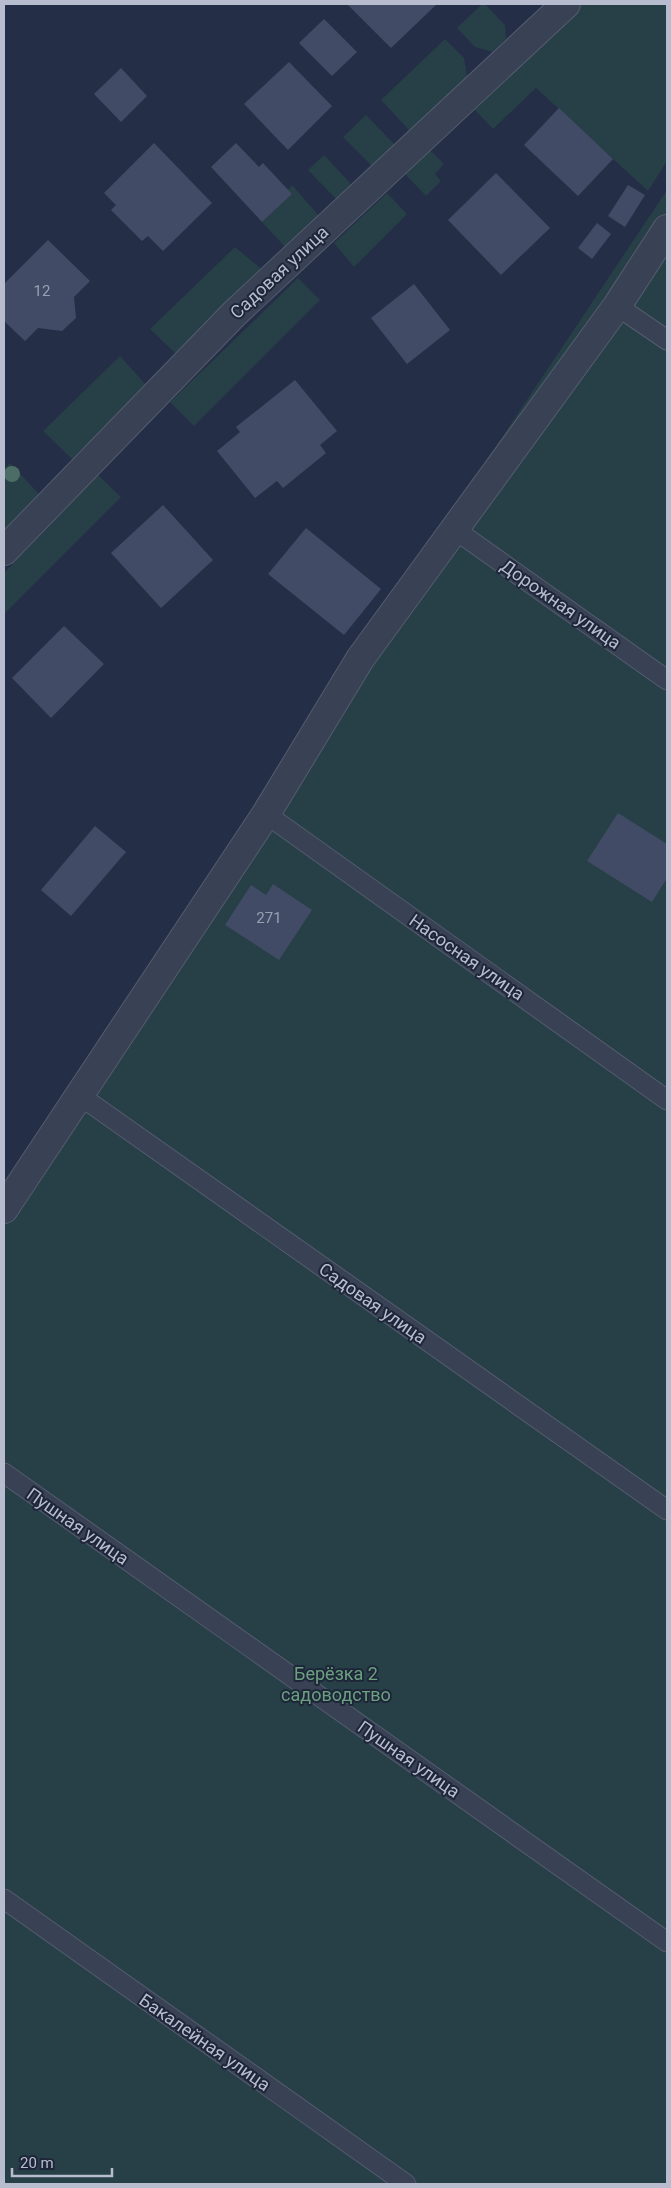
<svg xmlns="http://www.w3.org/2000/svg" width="671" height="2188" font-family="Roboto,sans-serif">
  <rect width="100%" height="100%" fill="#242e46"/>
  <g fill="#273f46">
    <path d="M482 4H485L505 25 506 39 492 52 475 47 457 28Z"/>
    <path d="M580 4H667V161L648 191 536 88 493 129 474 109Z"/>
    <path d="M445 39 464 58 467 77 411 132 381 100Z"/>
    <path d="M366 115 396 146 373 167 343 137Z"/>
    <path d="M430 150 444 164 435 174 441 181 426 196 405 174Z"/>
    <path d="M324 155 351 184 336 199 308 170Z"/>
    <path d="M292 185 320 217 286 248 262 222 292 194 288 190Z"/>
    <path d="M667 190V2184H4V1183Z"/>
    <path d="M387 193 407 214 354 267 334 243Z"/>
    <path d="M235 247 264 271 177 355 150 329Z"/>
    <path d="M298 278 320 300 194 426 170 402Z"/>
    <path d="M120 356 146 385 72 459 43 431Z"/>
    <path d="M10 463 39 494 4 530V469Z"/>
    <path d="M98 475 121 497 4 614V573Z"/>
  </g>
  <g fill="#414b66">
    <path d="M347 4H437L391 48Z"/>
    <path d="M324 19 357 52 332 76 299 43Z"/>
    <path d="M289 62 332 106 288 150 244 104Z"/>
    <path d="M121 68 147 96 121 122 94 94Z"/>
    <path d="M559 108 613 159 578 196 524 145Z"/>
    <path d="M154 143 212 203 163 251 148 236 142 241 111 210 116 205 104 193Z"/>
    <path d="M236 143 259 167 263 163 292 194 262 222 211 167Z"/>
    <path d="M496 173 550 228 501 275 448 220Z"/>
    <path d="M628 185 645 195 625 227 608 216Z"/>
    <path d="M597 223 611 234 592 259 578 248Z"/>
    <path d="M48 240 90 281 74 297 76 318 62 331 38 328 25 341 4 321V284Z"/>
    <path d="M414 284 450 330 407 364 371 318Z"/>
    <path d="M295 380 337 431 320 445 326 453 283 488 277 481 255 498 217 451 240 432 236 427Z"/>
    <path d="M163 505 213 560 161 608 111 553Z"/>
    <path d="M306 528 381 589 344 635 268 574Z"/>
    <path d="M64 626 104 664 51 718 12 678Z"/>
    <path d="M618 813 667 844V878L652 902 587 861Z"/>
    <path d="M95 826 126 852 71 916 41 890Z"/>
    <path d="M273 884 312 910 279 960 225 925 251 885 266 895Z"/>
  </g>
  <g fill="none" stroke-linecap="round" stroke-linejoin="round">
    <defs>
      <g id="service">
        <path d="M617 306 667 340"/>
        <path d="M454 529 667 680"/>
        <path d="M266 814 667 1100"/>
        <path d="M79 1095 667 1510"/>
        <path d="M4 1473 667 1942"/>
        <path d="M4 1899 406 2184"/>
      </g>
      <g id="minor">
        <path d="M4 551 235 313 566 4"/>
        <path d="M4 1209 266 814 360 659 617 306 667 229"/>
      </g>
    </defs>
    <use href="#service" stroke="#555c6f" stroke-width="21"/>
    <use href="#minor" stroke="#555c6f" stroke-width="30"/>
    <use href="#service" stroke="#394155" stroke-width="19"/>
    <use href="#minor" stroke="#394155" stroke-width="28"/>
  </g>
  <circle fill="#4c6d65" cx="12" cy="474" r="8"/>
  <g text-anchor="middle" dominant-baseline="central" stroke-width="4" stroke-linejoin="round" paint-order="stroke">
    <g font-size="15" fill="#9aa0b4">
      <text x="42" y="291">12</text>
      <text x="269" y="918">271</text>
    </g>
    <g font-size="18" fill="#b7bdce" stroke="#1e263a">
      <text transform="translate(279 272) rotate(-43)">Садовая улица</text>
      <text transform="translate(561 604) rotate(35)">Дорожная улица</text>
      <text transform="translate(467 957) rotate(35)">Насосная улица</text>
      <text transform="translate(373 1303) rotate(35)">Садовая улица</text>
      <text transform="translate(78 1526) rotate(35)">Пушная улица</text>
      <text transform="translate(409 1759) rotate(35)">Пушная улица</text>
      <text transform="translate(205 2042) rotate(35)">Бакалейная улица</text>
    </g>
    <g font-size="18" fill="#6ca17f" stroke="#1e263a">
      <text x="336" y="1673">Берёзка 2<tspan x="336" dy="21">садоводство</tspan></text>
    </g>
  </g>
  <rect width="671" height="2188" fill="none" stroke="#b7bdce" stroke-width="10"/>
  <path d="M12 2168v8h100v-8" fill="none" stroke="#b7bdce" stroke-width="2.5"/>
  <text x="20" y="2168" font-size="15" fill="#b7bdce" stroke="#1e263a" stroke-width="4" paint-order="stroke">20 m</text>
</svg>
